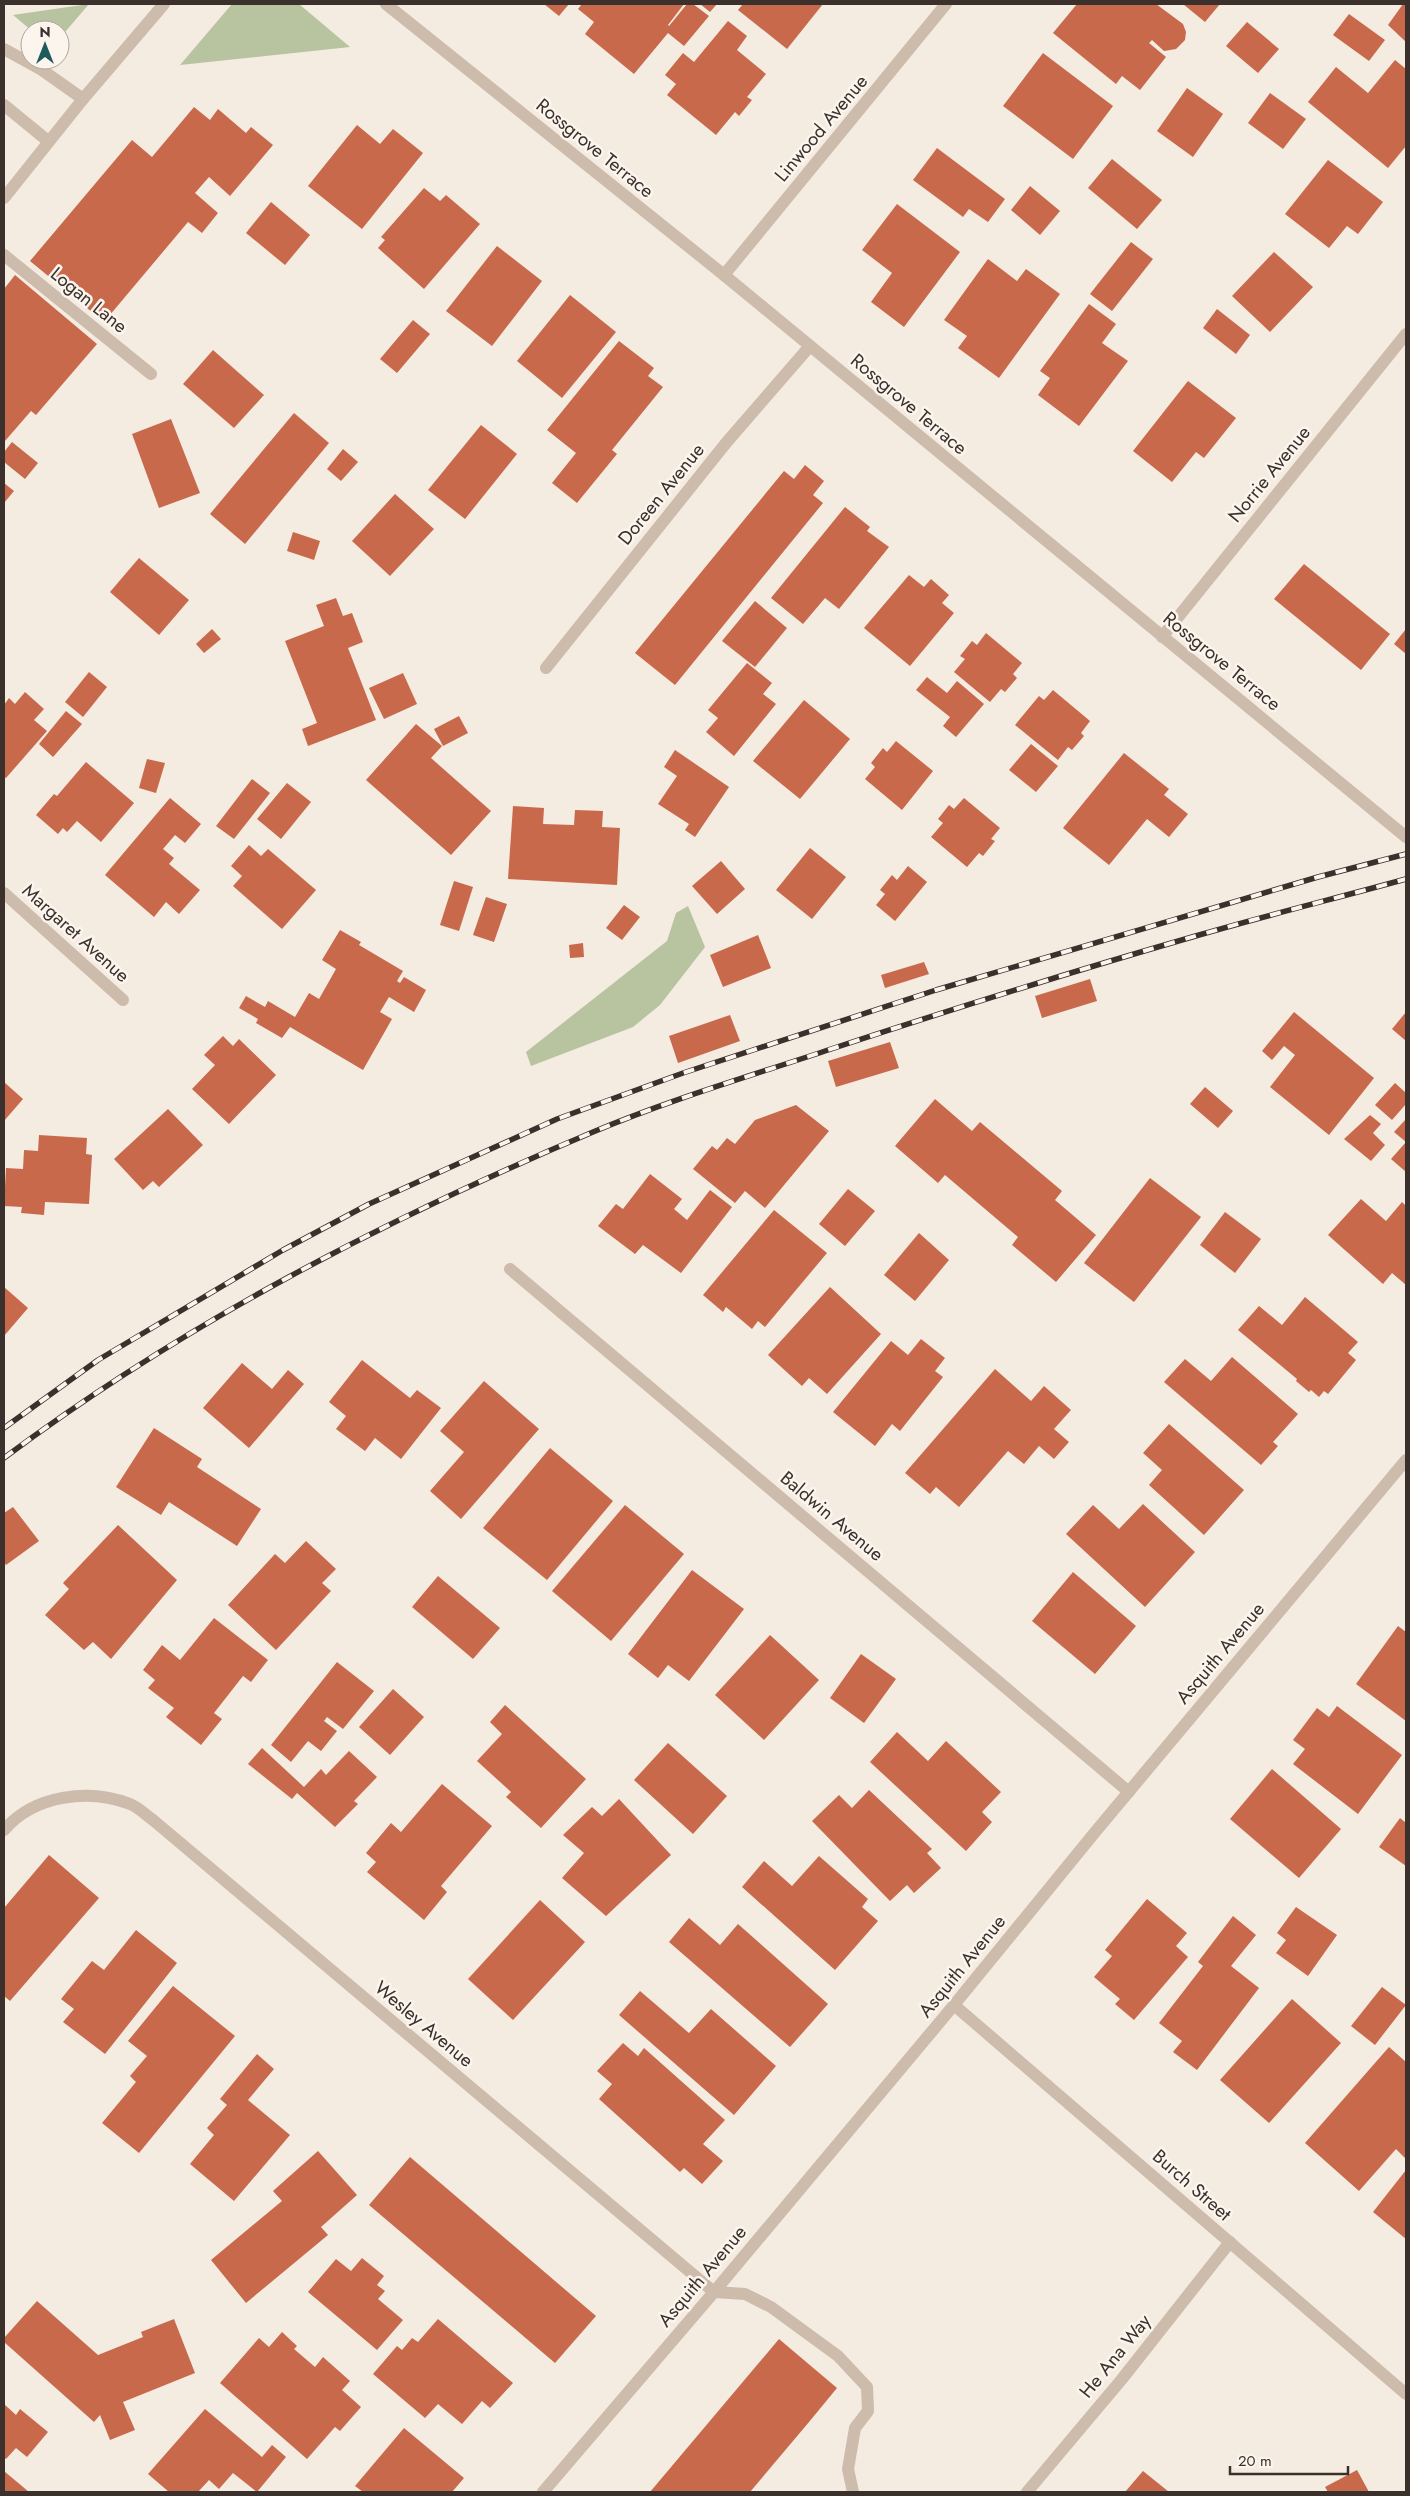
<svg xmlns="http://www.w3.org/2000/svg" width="1410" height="2496" font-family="Jost,sans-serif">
  <rect width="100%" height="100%" fill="#f4ebe1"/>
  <g fill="#b8c4a0">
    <path d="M89 4 60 38V30H31L13 15Z"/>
    <path d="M232 4H299L350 47 180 65Z"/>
    <path d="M688 906 705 947 660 1005 633 1027 531 1066 526 1052 667 941 676 913Z"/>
  </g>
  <g fill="#c8694b">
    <path d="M544 4H569L559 16Z"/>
    <path d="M582 4H684L668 25 669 26 687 4H693L709 16 684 46 668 33 634 74 585 34 594 22 578 9Z"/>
    <path d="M700 4H717L710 12Z"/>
    <path d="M743 4H823L787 49 738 10Z"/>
    <path d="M1077 4H1156L1183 24 1186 32 1185 40 1176 49 1164 51 1152 40 1149 43 1166 57 1140 90 1122 76 1116 84 1053 33Z"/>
    <path d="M1183 4H1220L1205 22Z"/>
    <path d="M1403 4H1406V42L1388 25Z"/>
    <path d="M1349 14 1385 40 1369 61 1333 35Z"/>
    <path d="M728 21 747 36 737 50 766 74 747 97 752 100 739 116 735 112 716 135 667 95 676 84 665 75 683 53 694 62Z"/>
    <path d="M1247 22 1279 49 1258 73 1226 46Z"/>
    <path d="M1043 53 1113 106 1073 159 1003 106Z"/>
    <path d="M1395 60 1406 69V146L1388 168 1308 102 1336 67 1368 93Z"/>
    <path d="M1187 88 1223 114 1193 157 1157 131Z"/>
    <path d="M1270 93 1306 119 1283 149 1248 123Z"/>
    <path d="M194 107 210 120 218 109 246 133 251 127 273 145 230 196 209 177 195 193 218 213 202 233 188 222 104 322 30 261 132 140 152 157Z"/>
    <path d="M357 125 380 144 393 129 423 153 362 229 308 186Z"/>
    <path d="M937 148 1005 199 988 222 969 209 963 217 913 180Z"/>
    <path d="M1112 159 1162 200 1137 229 1088 188Z"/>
    <path d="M1328 160 1383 202 1358 234 1347 226 1329 248 1285 214Z"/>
    <path d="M1030 186 1060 211 1040 235 1011 210Z"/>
    <path d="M424 188 440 201 446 195 480 224 424 289 378 248 385 240 381 237Z"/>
    <path d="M271 202 310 235 285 265 246 233Z"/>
    <path d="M897 204 960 252 904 327 871 302 892 273 862 250Z"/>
    <path d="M1131 242 1153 259 1112 311 1090 294Z"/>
    <path d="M497 246 542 281 492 346 446 311Z"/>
    <path d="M1274 252 1313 287 1270 332 1232 296Z"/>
    <path d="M988 259 1017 281 1026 269 1060 294 999 378 958 348 967 336 944 320Z"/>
    <path d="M15 275 97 344 36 415 31 411 5 441 4 289Z"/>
    <path d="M570 295 616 332 562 398 517 361Z"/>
    <path d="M1089 304 1116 324 1102 343 1128 361 1079 426 1038 395 1050 378 1040 371Z"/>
    <path d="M1217 309 1250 335 1236 354 1203 328Z"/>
    <path d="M413 320 430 334 397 373 380 359Z"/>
    <path d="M619 341 654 368 648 376 663 387 612 450 617 454 577 503 552 483 576 453 547 430Z"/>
    <path d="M213 350 264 395 234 428 183 384Z"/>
    <path d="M1188 381 1236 418 1204 458 1196 452 1172 482 1133 451Z"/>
    <path d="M294 413 329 443 245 544 210 514Z"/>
    <path d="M171 419 200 493 159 508 132 434Z"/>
    <path d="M481 425 517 454 465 519 428 490Z"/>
    <path d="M12 442 38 463 25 479 4 462V452Z"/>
    <path d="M343 449 358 462 341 481 327 469Z"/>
    <path d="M805 465 824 481 813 495 823 503 675 685 635 653 784 471 794 479Z"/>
    <path d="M4 483 14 491 4 503Z"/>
    <path d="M395 494 434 529 390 576 352 541Z"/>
    <path d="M845 507 870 527 867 531 889 547 839 609 825 598 803 624 771 598Z"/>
    <path d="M293 532 320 541 314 560 287 551Z"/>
    <path d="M139 558 189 600 159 635 110 592Z"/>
    <path d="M1304 564 1390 634 1361 670 1274 599Z"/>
    <path d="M909 575 924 587 931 579 949 595 942 603 954 613 910 666 864 628Z"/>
    <path d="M336 598 343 616 352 613 363 642 348 648 376 720 308 746 302 729 317 723 285 641 324 626 316 605Z"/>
    <path d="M755 601 787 628 755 667 722 641Z"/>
    <path d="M212 629 221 639 204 653 196 644Z"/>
    <path d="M1406 629V654L1394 644Z"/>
    <path d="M986 633 1022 663 1013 674 1017 678 1005 692 1001 689 990 702 954 672 965 659 960 656 972 641 977 645Z"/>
    <path d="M747 663 772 683 763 694 776 704 734 756 706 732 718 718 708 710Z"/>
    <path d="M89 672 107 687 83 717 65 702Z"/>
    <path d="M403 673 417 704 384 719 369 688Z"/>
    <path d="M927 677 947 693 957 681 984 704 956 737 943 726 950 717 916 690Z"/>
    <path d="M1053 690 1090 721 1081 733 1084 736 1072 750 1068 747 1058 760 1015 725 1039 696 1044 700Z"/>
    <path d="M25 692 44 709 34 720 47 731 6 778 4 777V705L9 698 15 704Z"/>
    <path d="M804 700 850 739 800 799 753 761Z"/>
    <path d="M66 711 82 724 53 757 39 744Z"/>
    <path d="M459 716 468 733 443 746 434 729Z"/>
    <path d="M416 724 442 746 431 758 491 811 451 855 366 780Z"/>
    <path d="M896 741 933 771 902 810 865 779 875 767 871 763 883 748 887 752Z"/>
    <path d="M1031 744 1058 766 1036 792 1009 770Z"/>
    <path d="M675 750 729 787 695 837 685 830 689 824 658 804 677 776 664 767Z"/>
    <path d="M1124 753 1169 789 1164 795 1188 814 1169 837 1147 819 1109 865 1063 828Z"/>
    <path d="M147 759 165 763 156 793 139 788Z"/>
    <path d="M86 762 134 803 101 842 77 821 67 832 63 828 58 834 36 815 54 794 57 796Z"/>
    <path d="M252 779 270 793 234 839 216 826Z"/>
    <path d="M287 783 311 802 281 839 257 819Z"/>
    <path d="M170 798 201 824 185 843 175 835 163 849 174 858 169 864 200 890 179 914 166 902 154 917 105 875Z"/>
    <path d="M964 798 1000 828 991 839 995 841 983 856 979 853 967 867 931 837 943 823 938 819 949 805 954 809Z"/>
    <path d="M513 806 544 808 543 824 574 825 575 810 603 811 602 827 620 828 617 885 508 879Z"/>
    <path d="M249 845 261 856 268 849 316 890 282 929 233 886 242 876 231 866Z"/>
    <path d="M810 848 846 877 812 919 776 890Z"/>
    <path d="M721 861 745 889 717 914 692 886Z"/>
    <path d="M908 866 927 882 895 921 876 905 885 894 880 890 892 875 897 880Z"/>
    <path d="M454 881 473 887 459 931 440 925Z"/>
    <path d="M486 897 507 904 494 942 473 935Z"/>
    <path d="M624 905 640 917 622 940 606 928Z"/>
    <path d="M340 930 361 942 359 945 403 971 397 981 400 983 404 977 426 990 414 1012 389 997 380 1012 392 1019 363 1070 290 1027 282 1038 256 1023 258 1019 239 1008 246 996 265 1007 268 1001 295 1017 309 993 319 999 336 969 322 960Z"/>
    <path d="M758 935 771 968 723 987 710 955Z"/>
    <path d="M583 943 584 957 570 958 569 945Z"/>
    <path d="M924 962 929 974 885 988 881 975Z"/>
    <path d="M1090 979 1097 1001 1042 1018 1035 996Z"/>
    <path d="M1294 1012 1374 1078 1329 1135 1270 1087 1295 1055 1284 1046 1272 1060 1262 1051Z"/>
    <path d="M1406 1012V1041L1392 1029Z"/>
    <path d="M730 1015 740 1041 678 1063 669 1036Z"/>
    <path d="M223 1036 233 1046 239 1039 276 1075 229 1124 192 1089 215 1065 204 1055Z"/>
    <path d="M890 1042 899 1068 836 1087 828 1061Z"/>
    <path d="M4 1082 23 1099 4 1121Z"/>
    <path d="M1395 1083 1406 1093V1104L1392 1120 1375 1105Z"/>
    <path d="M1205 1087 1233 1111 1218 1128 1190 1104Z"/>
    <path d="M935 1099 972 1131 980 1122 1062 1191 1055 1200 1096 1235 1056 1282 1012 1245 1018 1237 945 1175 938 1183 895 1146Z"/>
    <path d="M796 1105 829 1131 765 1208 745 1191 735 1203 693 1169 712 1146 717 1150 727 1138 735 1144 755 1120Z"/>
    <path d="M168 1109 203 1145 159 1187 153 1181 143 1190 114 1159Z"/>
    <path d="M1370 1115 1381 1124 1373 1133 1385 1145 1371 1161 1344 1139Z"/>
    <path d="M1406 1119V1172L1391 1159 1406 1142 1394 1132Z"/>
    <path d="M39 1135 87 1138 86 1154 92 1155 89 1204 45 1202 44 1215 21 1213 22 1207 4 1206 6 1168 23 1169 24 1150 38 1151Z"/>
    <path d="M650 1174 682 1199 674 1209 687 1220 710 1190 732 1207 681 1273 643 1245 635 1254 598 1226 616 1204 623 1209Z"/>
    <path d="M1150 1178 1201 1217 1134 1302 1084 1263Z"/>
    <path d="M848 1189 875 1211 845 1246 819 1224Z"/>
    <path d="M1361 1199 1386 1221 1402 1202 1406 1206V1285L1392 1273 1383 1284 1328 1235Z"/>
    <path d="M774 1210 827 1253 765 1327 758 1321 752 1329 726 1307 723 1312 703 1295Z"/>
    <path d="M1225 1212 1261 1239 1235 1273 1200 1245Z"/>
    <path d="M919 1233 949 1260 915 1301 884 1275Z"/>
    <path d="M4 1287 28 1308 4 1336Z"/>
    <path d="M830 1287 881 1334 827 1394 809 1378 802 1386 768 1355Z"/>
    <path d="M1305 1297 1358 1342 1348 1353 1356 1360 1328 1394 1324 1391 1319 1397 1311 1390 1309 1392 1296 1381 1297 1379 1238 1330 1259 1306 1282 1325Z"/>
    <path d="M921 1339 945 1358 935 1371 943 1377 900 1431 892 1424 875 1446 833 1412 891 1341 908 1355Z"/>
    <path d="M1232 1357 1298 1414 1273 1442 1278 1446 1261 1465 1164 1382 1185 1359 1211 1381Z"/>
    <path d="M362 1360 410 1398 417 1390 441 1408 401 1459 375 1438 365 1451 336 1429 346 1416 329 1402Z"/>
    <path d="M242 1363 272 1389 288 1370 304 1384 249 1448 203 1408Z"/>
    <path d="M995 1369 1031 1401 1044 1386 1071 1410 1054 1429 1069 1442 1054 1459 1039 1446 1024 1464 1008 1451 959 1507 936 1487 930 1494 905 1473Z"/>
    <path d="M484 1381 539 1429 461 1519 430 1491 464 1452 440 1431Z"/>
    <path d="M1169 1424 1244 1490 1204 1535 1149 1485 1162 1470 1143 1453Z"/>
    <path d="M154 1428 202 1459 197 1467 261 1509 237 1546 169 1502 161 1515 116 1487Z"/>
    <path d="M550 1448 613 1501 547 1580 483 1528Z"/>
    <path d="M1143 1504 1195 1552 1145 1607 1066 1534 1093 1505 1119 1529Z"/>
    <path d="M625 1505 684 1554 611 1641 552 1591Z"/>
    <path d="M13 1507 39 1541 6 1565 4 1562V1513Z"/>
    <path d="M118 1525 177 1580 111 1659 93 1642 84 1650 45 1615 69 1589 63 1583Z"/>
    <path d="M306 1541 336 1569 322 1583 331 1591 276 1650 228 1605 275 1554 285 1563Z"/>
    <path d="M692 1570 744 1609 689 1681 668 1665 658 1678 628 1654Z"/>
    <path d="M1073 1572 1136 1626 1095 1674 1032 1621Z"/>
    <path d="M438 1576 500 1628 473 1659 412 1607Z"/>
    <path d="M214 1618 268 1660 251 1682 243 1676 214 1713 222 1719 201 1745 166 1717 174 1708 148 1688 155 1680 143 1670 162 1645 180 1660Z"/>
    <path d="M1398 1626 1406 1632V1721L1356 1684Z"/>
    <path d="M770 1635 819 1680 764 1740 715 1695Z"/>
    <path d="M861 1654 896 1679 864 1723 830 1698Z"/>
    <path d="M337 1662 374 1691 343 1729 327 1717 324 1721 337 1731 321 1751 308 1741 291 1762 271 1745Z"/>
    <path d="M393 1689 424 1717 390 1755 359 1727Z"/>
    <path d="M505 1705 586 1779 541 1828 506 1797 511 1792 477 1761 502 1734 490 1722Z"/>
    <path d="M1337 1706 1402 1755 1358 1814 1293 1764 1305 1749 1293 1740 1317 1708 1329 1717Z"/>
    <path d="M897 1732 928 1761 946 1741 1001 1792 982 1812 992 1822 966 1851 870 1762Z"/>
    <path d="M668 1743 727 1796 693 1834 634 1780Z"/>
    <path d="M262 1748 304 1787 321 1769 326 1775 349 1751 377 1777 354 1801 358 1804 335 1827 297 1793 292 1799 248 1764Z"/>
    <path d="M1272 1769 1341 1829 1299 1878 1230 1819Z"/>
    <path d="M442 1784 492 1826 441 1886 447 1892 424 1920 367 1872 376 1862 366 1853 391 1823 401 1832Z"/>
    <path d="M869 1790 932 1849 927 1853 941 1868 914 1893 907 1885 890 1901 812 1821 839 1795 852 1808Z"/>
    <path d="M619 1799 671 1855 606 1916 562 1878 584 1853 563 1835 592 1807 602 1816Z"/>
    <path d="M1400 1818 1406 1823V1866L1379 1847Z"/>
    <path d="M49 1855 99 1898 10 2001 4 1996V1908Z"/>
    <path d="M819 1856 868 1899 862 1907 878 1921 835 1970 742 1887 764 1861 792 1886Z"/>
    <path d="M1147 1899 1187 1933 1176 1946 1188 1957 1134 2020 1115 2004 1120 1999 1094 1977 1112 1956 1105 1950Z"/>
    <path d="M540 1900 585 1942 513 2020 468 1979Z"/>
    <path d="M1296 1907 1337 1935 1308 1976 1276 1953 1286 1940 1277 1933Z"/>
    <path d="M1233 1916 1256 1935 1231 1966 1259 1988 1197 2070 1173 2052 1182 2041 1159 2023 1203 1966 1198 1962Z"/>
    <path d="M689 1918 720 1945 738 1924 828 2004 790 2047 669 1942Z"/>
    <path d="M136 1930 177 1963 105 2054 63 2022 74 2009 61 1999 92 1961 104 1970Z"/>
    <path d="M173 1986 235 2036 139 2153 102 2123 136 2082 130 2076 147 2056 128 2041Z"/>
    <path d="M1382 1987 1406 2005 1375 2045 1351 2026Z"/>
    <path d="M640 1991 689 2033 711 2009 776 2066 734 2115 619 2015Z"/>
    <path d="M1292 1999 1341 2043 1269 2123 1220 2080Z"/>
    <path d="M623 2043 638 2056 644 2048 725 2120 703 2144 723 2161 702 2184 684 2168 680 2172 599 2099 612 2084 597 2071Z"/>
    <path d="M1389 2047 1406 2062V2159L1396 2149 1359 2191 1305 2143Z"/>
    <path d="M257 2054 274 2069 248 2100 290 2135 234 2201 190 2164 214 2135 207 2128 227 2105 220 2099Z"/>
    <path d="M318 2151 357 2195 321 2227 328 2235 246 2303 211 2260 282 2201 273 2191Z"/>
    <path d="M410 2157 596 2316 555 2363 369 2205Z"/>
    <path d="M1406 2170V2239L1373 2212Z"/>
    <path d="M362 2258 384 2276 377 2285 385 2291 378 2299 403 2320 377 2350 308 2292 336 2259 351 2271Z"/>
    <path d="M37 2301 98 2355 143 2337 141 2332 174 2319 195 2373 123 2402 135 2430 110 2440 100 2415 94 2422 4 2342V2338Z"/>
    <path d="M438 2319 513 2383 490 2408 482 2401 462 2424 438 2404 425 2418 373 2374 397 2346 402 2350 412 2338 418 2342Z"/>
    <path d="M282 2332 297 2346 294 2349 315 2367 323 2357 350 2381 342 2390 361 2407 340 2431 335 2427 307 2459 220 2383 259 2338 269 2347Z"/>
    <path d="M779 2339 837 2388 809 2422 750 2492H650Z"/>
    <path d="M4 2404 16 2415 20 2409 48 2432 27 2457 16 2448 6 2459 4 2457Z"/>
    <path d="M205 2409 262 2457 272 2445 286 2457 257 2492 233 2473 219 2489 209 2480 198 2492H169L148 2474Z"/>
    <path d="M404 2428 464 2478 452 2492H363L355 2486Z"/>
    <path d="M1357 2470 1369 2492H1328L1325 2487Z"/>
    <path d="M4 2471 29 2492H4Z"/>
    <path d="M1143 2471 1169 2492H1125Z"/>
  </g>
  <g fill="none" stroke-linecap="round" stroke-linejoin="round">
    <path stroke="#cdbbac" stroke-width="12" d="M4 255 151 374"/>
    <g stroke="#cdbbac" stroke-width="12">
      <path d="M386 4 724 275 1406 837"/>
      <path d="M4 49 42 70 83 99"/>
      <path d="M4 105 48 141"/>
      <path d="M4 198 83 99 164 4"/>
      <path d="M724 275 946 4"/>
      <path d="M1162 637 1406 334"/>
      <path d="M546 668 726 443 810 346"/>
      <path d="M4 893 123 1000"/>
      <path d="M510 1269 1129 1792"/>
      <path d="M4 1830C34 1795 89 1788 130 1804 138 1807 146 1815 153 1820L714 2292 745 2294 771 2307 838 2356 867 2387 868 2411 855 2428 848 2469 853 2492"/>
      <path d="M954 2005 1406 2394"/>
      <path d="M1027 2492 1122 2379 1230 2242"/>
    </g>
    <path stroke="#cdbbac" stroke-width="12" d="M543 2492 714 2292 954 2005 1096 1831 1406 1460"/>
    <defs>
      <g id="rail">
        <path d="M4 1428 98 1360 283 1250 369 1204 557 1119 683 1073 936 990 1318 877 1406 854"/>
        <path d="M4 1458C185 1323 386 1219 593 1132 669 1100 747 1077 825 1051 949 1010 1074 971 1199 935 1268 915 1337 898 1406 879"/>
      </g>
    </defs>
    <use href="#rail" stroke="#3b302b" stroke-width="5.5"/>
    <use href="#rail" stroke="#fbf5ee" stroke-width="4" stroke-dasharray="11" stroke-linecap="butt"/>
  </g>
  <g text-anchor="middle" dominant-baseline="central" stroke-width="5" stroke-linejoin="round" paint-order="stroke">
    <g font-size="19" fill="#3b302b" stroke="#fbf5ee">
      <text transform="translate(821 128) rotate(-50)">Linwood Avenue</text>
      <text transform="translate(595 148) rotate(39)">Rossgrove Terrace</text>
      <text transform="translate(89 300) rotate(39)">Logan Lane</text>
      <text transform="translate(909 404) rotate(40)">Rossgrove Terrace</text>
      <text transform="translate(1269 474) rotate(-51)">Norrie Avenue</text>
      <text transform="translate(661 494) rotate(-51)">Doreen Avenue</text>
      <text transform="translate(1222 661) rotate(39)">Rossgrove Terrace</text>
      <text transform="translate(76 933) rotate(42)">Margaret Avenue</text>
      <text transform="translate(832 1516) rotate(40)">Baldwin Avenue</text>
      <text transform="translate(1220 1653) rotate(-50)">Asquith Avenue</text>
      <text transform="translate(962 1966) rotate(-51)">Asquith Avenue</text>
      <text transform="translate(424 2024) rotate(40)">Wesley Avenue</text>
      <text transform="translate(1192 2185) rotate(41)">Burch Street</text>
      <text transform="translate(702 2276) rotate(-50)">Asquith Avenue</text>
      <text transform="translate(1115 2356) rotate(-51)">He Ana Way</text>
    </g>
  </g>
  <rect width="1410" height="2496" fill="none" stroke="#3b302b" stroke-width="10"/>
  <g transform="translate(45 45)"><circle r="24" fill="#fbf5ee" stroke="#aea6a0"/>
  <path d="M0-4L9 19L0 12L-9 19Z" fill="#1f5a5e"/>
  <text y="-8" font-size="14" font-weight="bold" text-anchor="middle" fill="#3b302b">N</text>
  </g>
  <path d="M1230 2466v8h118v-8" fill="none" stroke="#3b302b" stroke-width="2.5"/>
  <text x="1238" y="2466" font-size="15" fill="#3b302b" stroke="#fbf5ee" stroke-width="4" paint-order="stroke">20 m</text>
</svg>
